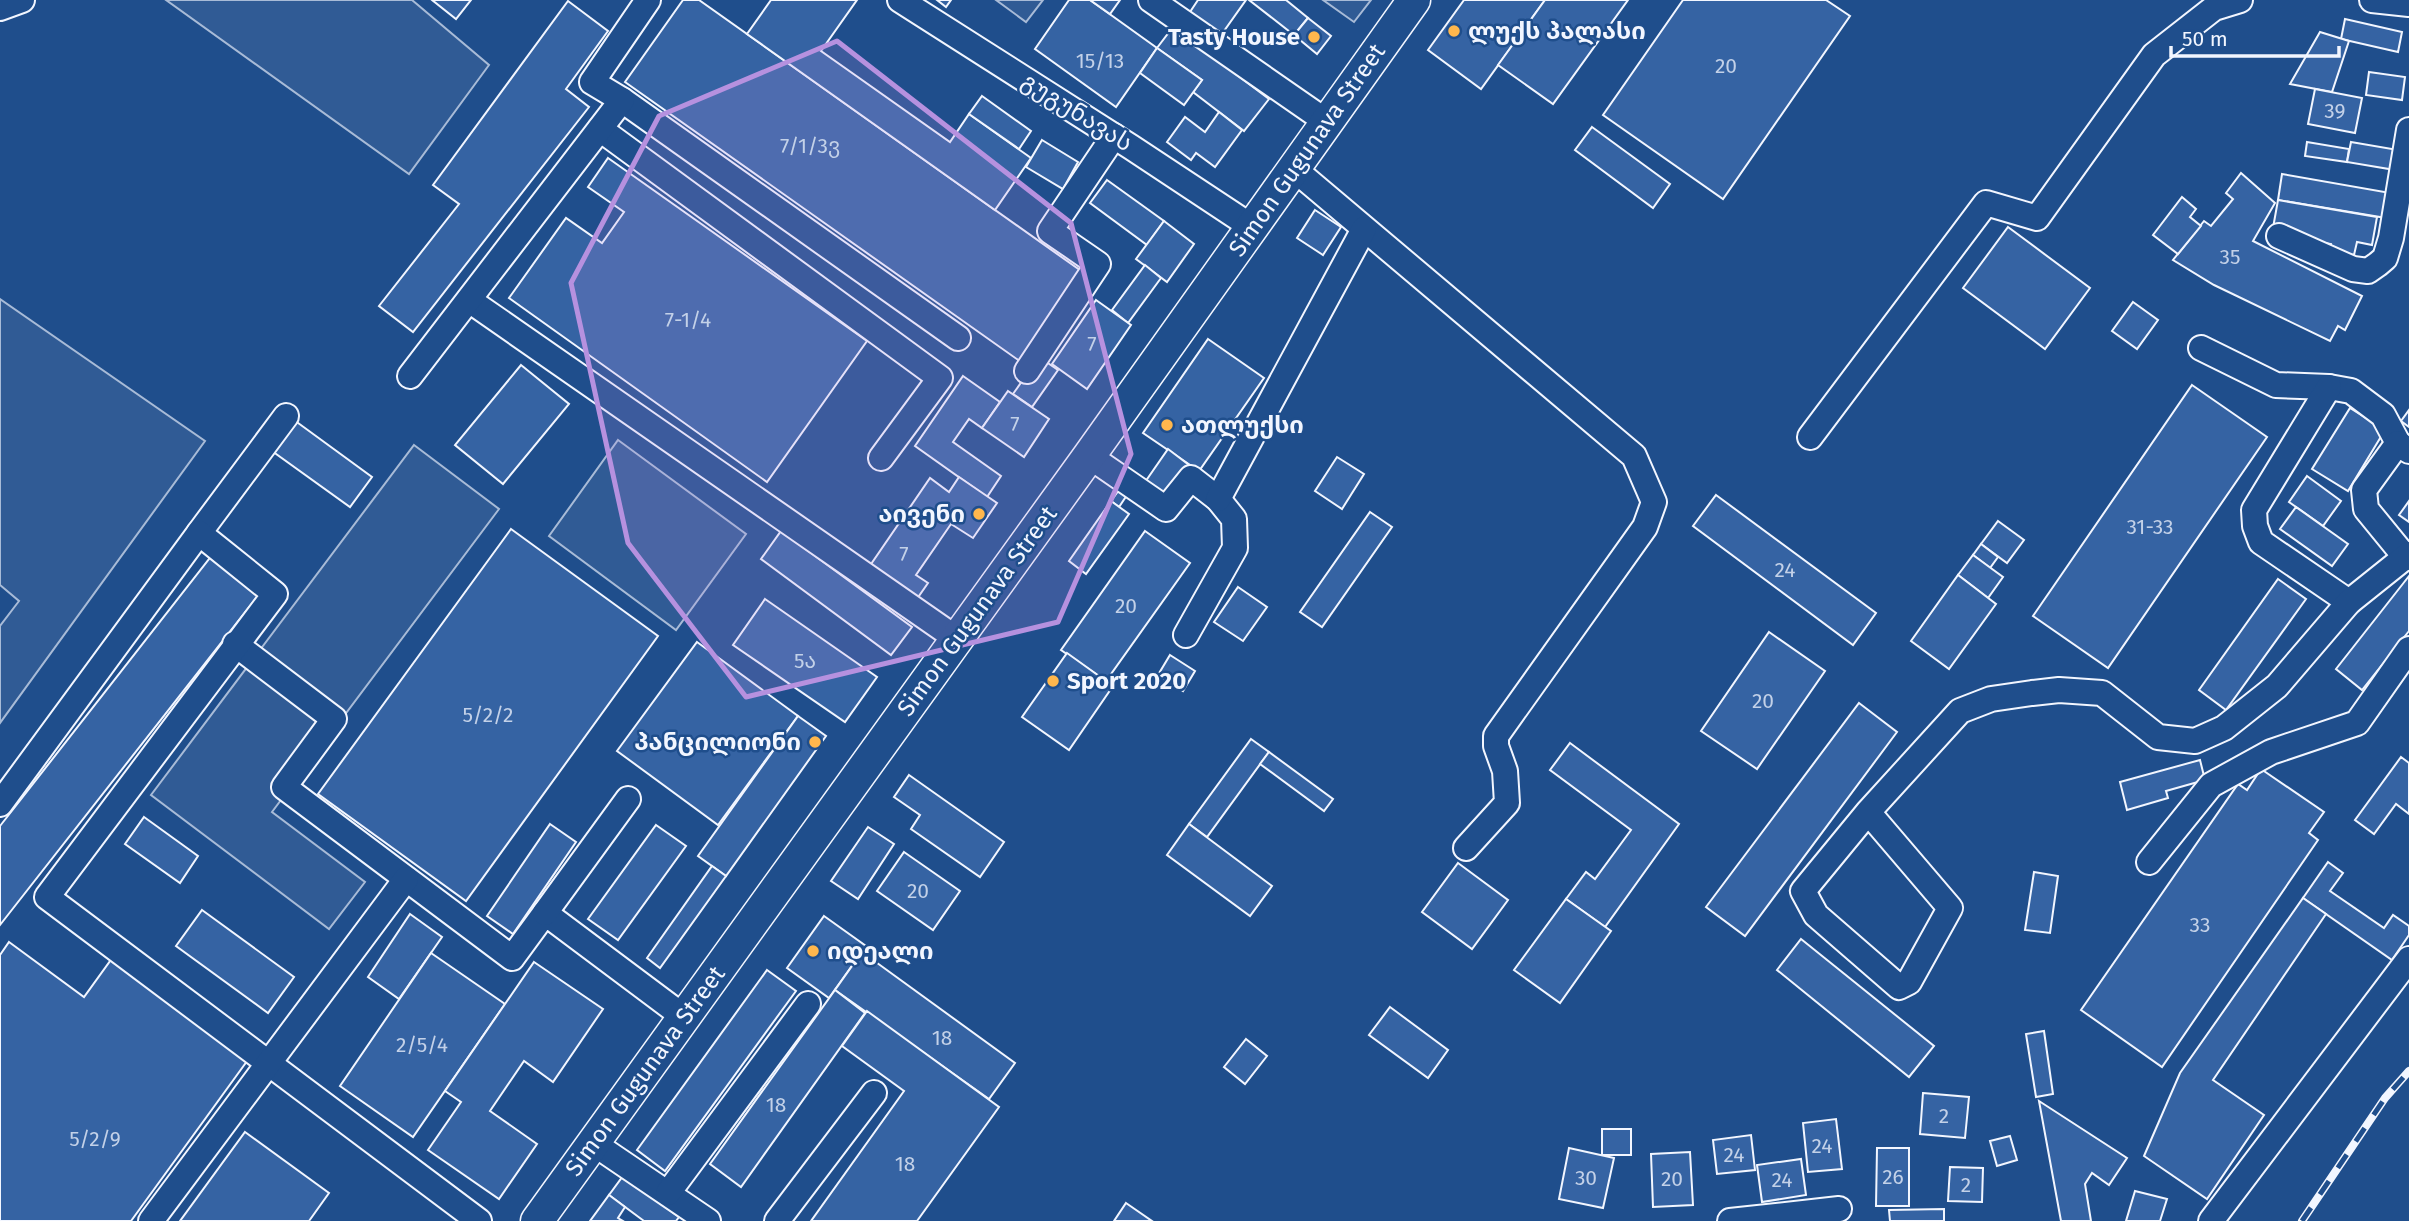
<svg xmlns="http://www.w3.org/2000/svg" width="2409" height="1221" viewBox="0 0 2409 1221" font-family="'Fira Sans','Noto Sans Georgian',sans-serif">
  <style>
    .built { fill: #305b95; stroke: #a8bbd7; stroke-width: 2 }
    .building { fill: #3563a3; stroke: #f2f6ff; stroke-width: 2 }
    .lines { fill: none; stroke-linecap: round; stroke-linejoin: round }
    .minor-casing { stroke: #f2f6ff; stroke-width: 28 }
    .major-casing { stroke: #f2f6ff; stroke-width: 35 }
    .minor { stroke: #1f4e8c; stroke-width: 24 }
    .major { stroke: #1f4e8c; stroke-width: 32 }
    .rail-casing { stroke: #f2f6ff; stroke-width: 8 }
    .rail { stroke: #1f4e8c; stroke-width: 5; stroke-dasharray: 16; stroke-linecap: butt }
    .marked { fill: #b691df; fill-opacity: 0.2; stroke: #b691df; stroke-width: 5; stroke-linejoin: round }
    .poi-dot { fill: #ffb74d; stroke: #1f4e8c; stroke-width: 2.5 }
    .labels { text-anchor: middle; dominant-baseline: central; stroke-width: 5; stroke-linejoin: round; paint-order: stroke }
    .number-label { font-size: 21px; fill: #c3d1e8 }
    .poi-label { font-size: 24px; font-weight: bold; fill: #f2f6ff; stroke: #1f4e8c; text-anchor: start }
    .street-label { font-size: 24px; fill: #f2f6ff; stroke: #1f4e8c }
  </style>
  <rect width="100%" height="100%" fill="#1f4e8c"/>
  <g class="built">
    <polygon points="166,0 412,0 489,65 409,174"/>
    <polygon points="996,0 1043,0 1026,22"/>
    <polygon points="1323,0 1371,0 1354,22"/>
    <polygon points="0,299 205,441 0,723 0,626 19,601 0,585"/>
    <polygon points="618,440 746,534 676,630 549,536"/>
    <polygon points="414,445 499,509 272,812 365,882 329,929 151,795"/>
  </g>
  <g class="building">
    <polygon points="432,0 471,0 456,19"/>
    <polygon points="683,0 699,0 1084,273 1021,362 625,82"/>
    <polygon points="771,0 857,0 821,51 950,142 969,114 1031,158 995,210 747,34"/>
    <polygon points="937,0 951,0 946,7"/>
    <polygon points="1069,0 1090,0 1157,48 1116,107 1035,49"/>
    <polygon points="1090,0 1120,0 1110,14"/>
    <polygon points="1198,0 1246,0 1219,38 1188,15"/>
    <polygon points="1249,0 1286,0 1308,18 1294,35"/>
    <polygon points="1464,0 1545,0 1481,89 1428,50"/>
    <polygon points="1545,0 1628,0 1553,104 1498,65"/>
    <polygon points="1683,0 1826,0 1850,16 1723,199 1603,115"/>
    <polygon points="568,1 608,31 566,89 589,107 413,332 379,306 459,204 433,185"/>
    <polygon points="1308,18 1331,36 1317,54 1294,35"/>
    <polygon points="2345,19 2402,32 2398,52 2341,39"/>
    <polygon points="1173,27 1269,99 1244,131 1193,92 1202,80 1157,48"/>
    <polygon points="2320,32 2349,41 2332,92 2290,84"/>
    <polygon points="1157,48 1202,80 1184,105 1140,73"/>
    <polygon points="2369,72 2405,77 2402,100 2366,95"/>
    <polygon points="2315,89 2362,98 2355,133 2308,124"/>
    <polygon points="982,96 1031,131 1019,149 969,114"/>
    <polygon points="1219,112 1242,130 1215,167 1196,153 1191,160 1167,142 1185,117 1205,132"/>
    <polygon points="1592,127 1670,184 1653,208 1575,150"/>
    <polygon points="1042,140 1078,162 1063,189 1026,167"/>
    <polygon points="2307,142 2349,149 2347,162 2305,156"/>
    <polygon points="2351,142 2398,150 2395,170 2347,162"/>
    <polygon points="608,158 867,341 767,482 509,298 566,218 602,243 624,212 588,187"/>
    <polygon points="2241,173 2275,203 2253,241 2362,296 2345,330 2338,326 2330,341 2214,285 2173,260 2204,221 2211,226 2233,199 2226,193"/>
    <polygon points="2282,174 2396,194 2392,219 2278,200"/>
    <polygon points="1107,180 1164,221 1147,245 1090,203"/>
    <polygon points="2182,197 2196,209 2190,217 2201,226 2178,254 2153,235"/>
    <polygon points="2278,200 2377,217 2372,245 2357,242 2354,255 2330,251 2331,244 2291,237 2273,228"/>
    <polygon points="1315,210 1341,227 1323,255 1297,238"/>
    <polygon points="1164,221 1194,244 1167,282 1136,259"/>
    <polygon points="2008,227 2090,288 2045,349 1963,288"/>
    <polygon points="1145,265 1161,278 1128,323 1112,310"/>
    <polygon points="1096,300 1131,325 1087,389 1052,364"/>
    <polygon points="2133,302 2158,320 2137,349 2112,331"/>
    <polygon points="1208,339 1264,378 1199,471 1143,433"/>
    <polygon points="1039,357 1058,370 1032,407 1013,394"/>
    <polygon points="521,365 569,404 503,484 455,445"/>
    <polygon points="963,376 1000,402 982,428 969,419 953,442 1001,476 987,497 915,446"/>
    <polygon points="2192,385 2267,437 2108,668 2033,616"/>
    <polygon points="1008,391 1049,419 1024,457 982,428"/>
    <polygon points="2350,408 2385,430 2348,491 2312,469"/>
    <polygon points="2409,410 2409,427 2401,421"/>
    <polygon points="294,420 372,477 350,507 272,451"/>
    <polygon points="1168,449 1189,465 1164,501 1143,485"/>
    <polygon points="1337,457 1364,474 1342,509 1315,491"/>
    <polygon points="2307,476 2341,501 2323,526 2289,502"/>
    <polygon points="959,477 997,503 973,538 951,524 916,575 928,583 914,603 867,570 930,478 949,492"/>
    <polygon points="1119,490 1127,495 1119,507 1111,501"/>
    <polygon points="1716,495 1876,613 1853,645 1693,526"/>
    <polygon points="1111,501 1129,514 1086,574 1069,561"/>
    <polygon points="2409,501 2409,522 2399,515"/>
    <polygon points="2296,507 2348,544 2332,566 2280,529"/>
    <polygon points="1370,512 1392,527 1322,627 1300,612"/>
    <polygon points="1998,521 2024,540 2007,563 1981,544"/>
    <polygon points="511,529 658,636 466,901 318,794"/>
    <polygon points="781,531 912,627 891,655 761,559"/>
    <polygon points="1145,531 1190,563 1106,681 1061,650"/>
    <polygon points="1981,544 1998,557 1990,568 1973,555"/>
    <polygon points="213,554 261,592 0,925 0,826"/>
    <polygon points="1973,555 2003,577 1988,598 1958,575"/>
    <polygon points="1958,575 1996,604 1949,669 1911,641"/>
    <polygon points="2409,576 2409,631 2362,690 2336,669"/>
    <polygon points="2278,579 2306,599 2226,710 2199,690"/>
    <polygon points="1238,587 1267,607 1243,641 1214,622"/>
    <polygon points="765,599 877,677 845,722 733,645"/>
    <polygon points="1769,632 1825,671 1757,769 1701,731"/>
    <polygon points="697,642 798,716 718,825 617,751"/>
    <polygon points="1067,653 1113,686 1069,750 1022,717"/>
    <polygon points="1170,655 1195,671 1183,691 1158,675"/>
    <polygon points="1859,703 1897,732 1745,936 1706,907"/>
    <polygon points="798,716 826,736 726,876 698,856"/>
    <polygon points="1251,739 1269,752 1207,837 1189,824"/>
    <polygon points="1570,743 1679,824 1605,927 1566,899 1586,872 1595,879 1631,830 1550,770"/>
    <polygon points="1269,752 1333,799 1324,811 1260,764"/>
    <polygon points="2401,757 2409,763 2409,814 2396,804 2374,834 2355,820"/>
    <polygon points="2200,760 2205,780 2166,791 2168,798 2127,810 2120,782"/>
    <polygon points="2261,769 2324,812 2309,833 2318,840 2162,1067 2081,1010 2238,784 2247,790"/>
    <polygon points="909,775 1004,842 980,877 911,829 920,815 894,797"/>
    <polygon points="144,817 198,856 180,883 125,844"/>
    <polygon points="550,824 576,842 513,934 487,916"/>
    <polygon points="1189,824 1272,886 1250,916 1167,855"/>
    <polygon points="656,825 686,846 618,940 588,919"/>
    <polygon points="868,827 894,844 858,899 831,881"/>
    <polygon points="904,852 960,891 933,930 877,891"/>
    <polygon points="2328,862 2343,873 2330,891 2384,928 2393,915 2409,926 2409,935 2392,960 2303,898"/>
    <polygon points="1458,863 1508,900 1472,949 1422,912"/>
    <polygon points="712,866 726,876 660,968 647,958"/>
    <polygon points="2034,872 2058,876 2050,933 2025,930"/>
    <polygon points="2303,898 2326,914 2213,1080 2264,1115 2207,1199 2144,1156 2180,1073"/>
    <polygon points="1566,899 1611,931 1560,1003 1514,970"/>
    <polygon points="202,910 294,977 268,1013 176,946"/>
    <polygon points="410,914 442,937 399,999 368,977"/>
    <polygon points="824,916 866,946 829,998 787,968"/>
    <polygon points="1801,939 1934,1046 1909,1077 1777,970"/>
    <polygon points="9,942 84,997 113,957 250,1057 131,1221 0,1221 0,955"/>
    <polygon points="862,952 1015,1063 989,1099 835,990"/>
    <polygon points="431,953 505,1004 413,1137 340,1086"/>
    <polygon points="534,962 603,1009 553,1082 524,1061 490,1111 537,1144 499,1199 428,1150 461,1102 445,1091"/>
    <polygon points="767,970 796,991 665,1171 637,1150"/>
    <polygon points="835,990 865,1013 741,1187 710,1164"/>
    <polygon points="1390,1007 1448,1050 1428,1078 1369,1035"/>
    <polygon points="867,1011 999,1107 917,1221 811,1221 904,1091 842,1046"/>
    <polygon points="2044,1031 2053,1094 2036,1097 2026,1034"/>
    <polygon points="1246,1039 1267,1056 1245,1084 1224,1067"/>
    <polygon points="1923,1093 1969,1097 1965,1138 1920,1134"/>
    <polygon points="2039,1101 2127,1158 2109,1185 2092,1173 2085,1184 2091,1221 2061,1221"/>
    <polygon points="1836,1119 1842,1169 1808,1172 1803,1123"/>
    <rect x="1602" y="1129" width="29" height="26"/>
    <polygon points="245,1132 329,1193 309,1221 180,1221"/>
    <polygon points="1751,1135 1755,1170 1717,1174 1713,1140"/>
    <polygon points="2010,1136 2017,1160 1997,1166 1990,1141"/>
    <polygon points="1569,1148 1614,1158 1603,1208 1559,1199"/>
    <polygon points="1877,1148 1909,1148 1909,1206 1876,1206"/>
    <polygon points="1690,1152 1693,1205 1653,1207 1651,1154"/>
    <polygon points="1801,1159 1806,1195 1762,1202 1757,1165"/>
    <polygon points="1950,1167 1983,1168 1982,1202 1948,1201"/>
    <polygon points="623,1176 679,1217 676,1221 644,1221 609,1195"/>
    <polygon points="2135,1191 2167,1199 2160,1221 2126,1221"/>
    <polygon points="609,1195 625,1207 618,1218 623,1221 590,1221"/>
    <polygon points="1126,1203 1152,1221 1114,1221"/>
    <polygon points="1944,1209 1944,1221 1890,1221 1889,1210"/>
  </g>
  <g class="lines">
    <defs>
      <g id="minor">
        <polyline points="900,0 1131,147 1252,227"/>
        <polyline points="1151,0 1327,122"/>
        <polyline points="2372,0 2409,4"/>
        <polyline points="0,8 22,0"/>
        <polyline points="622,100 958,338"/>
        <polyline points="600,129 940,378 881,458"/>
        <polyline points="1294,169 1634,456 1654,502 1645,527 1496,736 1496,746 1505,771 1507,803 1466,848"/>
        <polyline points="2279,236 2353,269 2368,271 2378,264 2385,258 2391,238 2409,130"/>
        <polyline points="469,300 957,639"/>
        <polyline points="2201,348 2276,385 2329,387 2351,391 2383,415 2398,443"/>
        <polyline points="1027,371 1098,264 1050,231 1114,136"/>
        <polyline points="410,376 622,100 592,82 648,0"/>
        <polyline points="2329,387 2254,510 2255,526 2261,542 2349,602"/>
        <polyline points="1810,437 1986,203 2037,218 2154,55 2214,8 2240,0"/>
        <polyline points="1089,456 1166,509 1191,478 1218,499 1234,519 1235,548 1186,635"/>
        <polyline points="1218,499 1364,229"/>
        <polyline points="199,533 286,416"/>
        <polyline points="2406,558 2366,509 2364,490 2398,443 2409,451"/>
        <polyline points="235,644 334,719 284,787 512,958 545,913 684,1017"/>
        <polyline points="0,804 199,533 275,594 47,897 479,1221"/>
        <polyline points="1868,812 1950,908 1909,982 1899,987 1816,915 1803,891 1868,812 1960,711 1991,699 2032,693 2059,690 2102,693 2158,737 2195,741 2224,728 2277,686 2349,602 2409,554"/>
        <polyline points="2149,862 2211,785 2271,752 2357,723 2409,649"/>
        <polyline points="545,913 628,799"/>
        <polyline points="593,1143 708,1221"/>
        <polyline points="668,1193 808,1004"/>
        <polyline points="151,1221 406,879"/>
        <polyline points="777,1221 874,1093"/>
        <polyline points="1730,1221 1839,1209"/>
        <polyline points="2211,1221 2409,959"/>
      </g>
      <polyline id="major" points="537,1221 1089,456 1414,0"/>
    </defs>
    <use href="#minor" class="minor-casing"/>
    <use href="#major" class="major-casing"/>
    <use href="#minor" class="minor"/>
    <use href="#major" class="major"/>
    <defs>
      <polyline id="rail" points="2302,1221 2385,1098 2409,1071"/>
    </defs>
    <use href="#rail" class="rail-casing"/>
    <use href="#rail" class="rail"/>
  </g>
  <path class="marked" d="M837,41l234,182 60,231 -73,168 -312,75 -118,-154 -57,-260 88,-167z"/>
  <g class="poi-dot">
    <circle cx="1454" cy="31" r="7"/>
    <circle cx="1314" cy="37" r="7"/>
    <circle cx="1167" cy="425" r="7"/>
    <circle cx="979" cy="514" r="7"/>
    <circle cx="1053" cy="681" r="7"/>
    <circle cx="815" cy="742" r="7"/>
    <circle cx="813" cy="951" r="7"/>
  </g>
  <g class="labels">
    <g class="number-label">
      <text x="1100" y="61">15/13</text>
      <text x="1726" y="66">20</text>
      <text x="2335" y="111">39</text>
      <text x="810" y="146">7/1/3ვ</text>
      <text x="2230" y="257">35</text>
      <text x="688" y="320">7-1/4</text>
      <text x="1092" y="344">7</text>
      <text x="1015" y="424">7</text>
      <text x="2150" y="527">31-33</text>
      <text x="904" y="554">7</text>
      <text x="1785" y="570">24</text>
      <text x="1126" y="606">20</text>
      <text x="805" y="661">5ა</text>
      <text x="1763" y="701">20</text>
      <text x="488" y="715">5/2/2</text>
      <text x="918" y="891">20</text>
      <text x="2200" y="925">33</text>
      <text x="942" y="1038">18</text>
      <text x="422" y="1045">2/5/4</text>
      <text x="776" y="1105">18</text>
      <text x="1944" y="1116">2</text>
      <text x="95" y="1139">5/2/9</text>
      <text x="1822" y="1146">24</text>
      <text x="1734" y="1155">24</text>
      <text x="905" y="1164">18</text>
      <text x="1893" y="1177">26</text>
      <text x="1586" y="1178">30</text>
      <text x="1672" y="1179">20</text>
      <text x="1782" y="1180">24</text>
      <text x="1966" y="1185">2</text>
    </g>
    <g class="poi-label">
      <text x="1468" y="31">ლუქს პალასი</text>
      <text x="1300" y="37" text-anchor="end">Tasty House</text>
      <text x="1181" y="425">ათლუქსი</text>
      <text x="965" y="514" text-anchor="end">აივენი</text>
      <text x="1067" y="681">Sport 2020</text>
      <text x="801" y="742" text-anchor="end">პანცილიონი</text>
      <text x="827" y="951">იდეალი</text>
    </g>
    <g class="street-label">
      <text transform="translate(1077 112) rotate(32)">გუგუნავას</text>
      <text transform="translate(1307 150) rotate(-55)">Simon Gugunava Street</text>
      <text transform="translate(977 611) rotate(-54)">Simon Gugunava Street</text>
      <text transform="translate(645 1071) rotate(-54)">Simon Gugunava Street</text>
    </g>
  </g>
  <path d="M2171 46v10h168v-10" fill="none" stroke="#f2f6ff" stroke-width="3.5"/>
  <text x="2182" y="46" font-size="21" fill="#f2f6ff" stroke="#1f4e8c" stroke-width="5" paint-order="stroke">50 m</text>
</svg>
